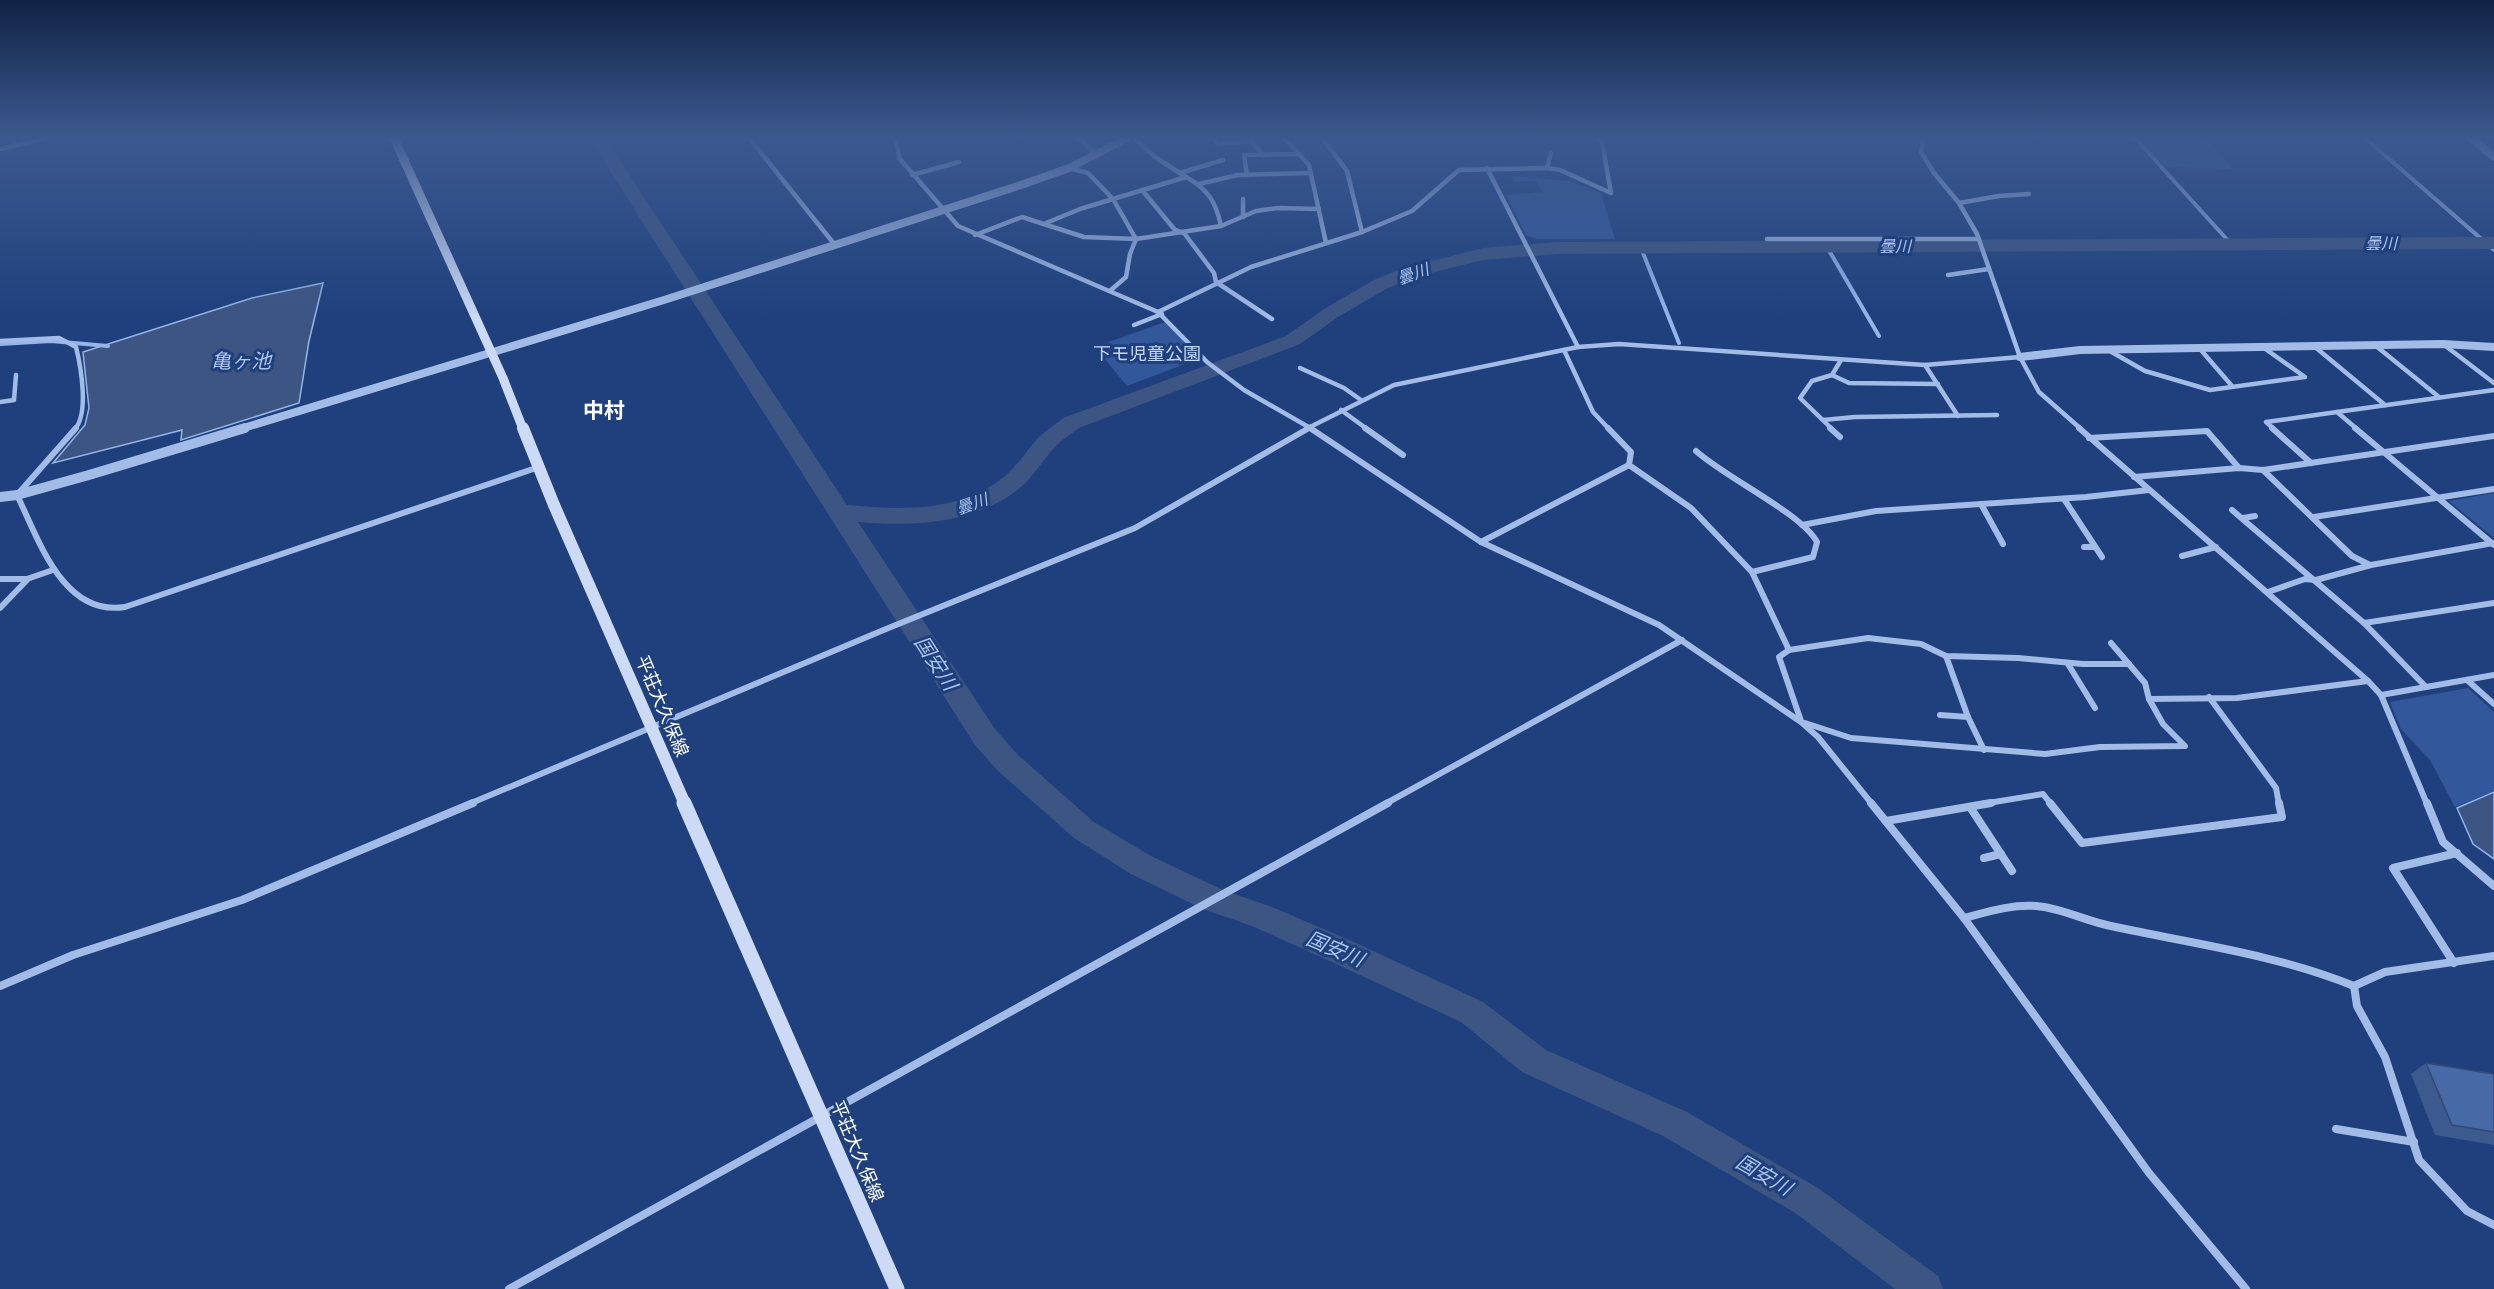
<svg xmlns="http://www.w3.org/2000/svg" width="2494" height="1289" viewBox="0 0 2494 1289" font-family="Montserrat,'Noto Sans JP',sans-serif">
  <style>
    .green { fill: #32589b }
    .water { fill: #3d5582; stroke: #95b4e9; stroke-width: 1.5 }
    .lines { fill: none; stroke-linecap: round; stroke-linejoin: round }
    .stream { stroke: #95b4e9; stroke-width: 4 }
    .river { fill: #3d5582; fill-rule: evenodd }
    .minor-far2 { stroke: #a2bbe7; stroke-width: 4.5 }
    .minor-far1 { stroke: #a2bbe7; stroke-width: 6 }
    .minor { stroke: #a2bbe7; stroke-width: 8 }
    .tertiary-far1 { stroke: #a2bbe7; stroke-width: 8 }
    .tertiary { stroke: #a2bbe7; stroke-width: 10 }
    .secondary-far2 { stroke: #ccdaf6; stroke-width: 9 }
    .secondary-far1 { stroke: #ccdaf6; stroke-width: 12 }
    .secondary { stroke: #ccdaf6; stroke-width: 15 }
    .wall { fill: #3d5a8f }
    .building { fill: #4769a6; stroke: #324a74; stroke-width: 1.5 }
    .labels { text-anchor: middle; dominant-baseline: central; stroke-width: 6; stroke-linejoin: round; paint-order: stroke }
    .far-water-label { font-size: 16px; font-style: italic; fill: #adc5ef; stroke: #1f407d }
    .park-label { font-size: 18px; fill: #c5d7f6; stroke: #1f407d }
    .street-label { font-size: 18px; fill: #fff; stroke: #1f407d }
    .water-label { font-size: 20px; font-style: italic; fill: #adc5ef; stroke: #1f407d }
    .quarter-label { font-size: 21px; font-weight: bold; fill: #fff; stroke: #1f407d }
  </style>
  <rect width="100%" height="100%" fill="#1f407d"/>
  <g class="green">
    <polygon points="2135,138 2205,138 2231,165 2230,169 2167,167 2155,158"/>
    <polygon points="1512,176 1568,181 1601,193 1615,239 1537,239 1526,235 1506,195 1542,192 1536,181 1514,182"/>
    <polygon points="1168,321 1198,359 1127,386 1095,347"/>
    <polygon points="2494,493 2494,538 2449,501"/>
    <polygon points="2468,688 2494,712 2494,791 2455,807 2430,760 2401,729 2390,702"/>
  </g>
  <g class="water">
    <polygon points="323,283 309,341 299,403 181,440 182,430 53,463 85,425 89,408 83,352 252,298"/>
    <polygon points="2494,792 2494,859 2473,844 2457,808"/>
  </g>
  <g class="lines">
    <g class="stream">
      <polyline points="2135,138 2232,245"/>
      <polyline points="2365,138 2494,250"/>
      <polyline points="1827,247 1879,336"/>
      <polyline points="1641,248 1679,343"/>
      <polyline points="0,344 51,341 108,346"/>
    </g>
    <path class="river" d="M589,138h16l242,367c54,5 113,8 158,-29 13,-11 22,-26 33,-38 8,-8 17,-13 25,-20l223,-82 38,-27 50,-29 27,-11 82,-21 74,-6 937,-5v12l-937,5 -74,6 -68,17 -27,11 -50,29 -38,27 -221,84c-9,7 -18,12 -25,20 -12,13 -20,28 -33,39 -45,37 -107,40 -163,35l137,207 23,26 76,67 57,34 72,34 49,17 82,35 129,60 63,48 141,62 131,76 120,88 5,13h-48l-101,-77 -131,-76 -141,-64 -61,-50 -129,-60 -80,-36 -49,-17 -72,-35 -57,-36 -76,-67 -23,-26z"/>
    <g class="minor-far2">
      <polyline points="749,138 835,245"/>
      <polyline points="895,138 900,159 958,226 1158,312 1207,362 1244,390 1312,429"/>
      <polyline points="1079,138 1095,153"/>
      <polyline points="1214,138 1218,144 1251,141"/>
      <polyline points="1284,138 1309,165 1326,243"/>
      <polyline points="1322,138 1347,171 1362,232"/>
      <polyline points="1923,138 1921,152 1934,173 1959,203 1977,234 2020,357 2039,392 2081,429"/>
      <polyline points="1250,139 1263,155"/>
      <polyline points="0,149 45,138"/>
      <polyline points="1069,168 1088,173 1113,199 1136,239 1130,254 1126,277 1111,290"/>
      <polyline points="1487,168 1578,347"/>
      <polyline points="1547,168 1551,153"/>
      <polyline points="1180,173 1223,160"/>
      <polyline points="912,175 959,162"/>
      <polyline points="1247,175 1244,155 1299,154"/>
      <path d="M1186,177c22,12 30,25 35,49"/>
      <polyline points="1199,184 1238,175 1311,173"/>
      <polyline points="1142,190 1175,230 1184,233 1214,273 1216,282 1272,319"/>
      <polyline points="1243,199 1243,217"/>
      <polyline points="1959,203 1999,196 2029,194"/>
      <polyline points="1046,223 1080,209 1186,177 1155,157 1134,138"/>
      <polyline points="975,235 1022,217 1084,237 1136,239 1221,226 1256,211 1278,208 1319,209"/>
      <polyline points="1767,239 1979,239"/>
      <polyline points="1948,275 1989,269"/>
      <polyline points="1158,312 1251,267 1362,232 1412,211 1459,170 1547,168 1560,170 1611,193 1602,142 1599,138"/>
      <polyline points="1134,325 1162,314"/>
      <path d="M0,341l59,-3 17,9c5,20 13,66 -1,82"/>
      <polyline points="2443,344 2494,383"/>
      <polyline points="2376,346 2439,397"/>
      <polyline points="2315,347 2385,405"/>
      <polyline points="2200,349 2232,386"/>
      <polyline points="1564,350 1593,412 1609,429"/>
      <polyline points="2108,350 2145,371 2210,390 2305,377 2264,348"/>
      <polyline points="1925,365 1958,416"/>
      <polyline points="1300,368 1344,388 1361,400"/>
      <polyline points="1832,375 1849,383 1938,384"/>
      <polyline points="0,402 14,400 16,375"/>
      <polyline points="1341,410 1367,429"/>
      <polyline points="1823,420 1855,417 1997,415"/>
      <polyline points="1306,429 1394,385 1578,347 1619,344 1925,365 2020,357"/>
      <polyline points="1832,429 1800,398 1812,381 1832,375 1841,360"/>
      <polyline points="2274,429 2266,422 2337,412"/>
      <polyline points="2357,429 2337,412 2494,390"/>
    </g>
    <g class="minor-far1">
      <path d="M76,428l-59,67c22,45 46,122 108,112l414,-140"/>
      <polyline points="1310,428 1481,542 1659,625 1801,722 1818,737 1872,804"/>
      <polyline points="1365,428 1403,455"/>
      <polyline points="1608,428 1631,452 1629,465 1691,508 1752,572 1789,650"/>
      <polyline points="1830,428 1840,437"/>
      <polyline points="2079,428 2368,681 2381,695 2427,804"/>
      <polyline points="2272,428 2311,463"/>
      <polyline points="2355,428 2494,545"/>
      <polyline points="2089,438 2207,431 2239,468"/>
      <path d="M1696,451c30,27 105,62 121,91l-4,15 -61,15"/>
      <polyline points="2263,470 2352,556 2370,565"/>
      <polyline points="2134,477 2239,468 2263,470 2494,436"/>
      <polyline points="2064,499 2102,557"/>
      <polyline points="1981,504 2003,544"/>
      <polyline points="2232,510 2364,623 2425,686"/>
      <polyline points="2314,517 2494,489"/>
      <polyline points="2243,518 2255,516"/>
      <polyline points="1802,525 1876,511 2086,497 2149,490"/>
      <polyline points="1481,542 1629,465"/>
      <polyline points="2084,547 2095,547"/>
      <polyline points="2182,556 2216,547"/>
      <polyline points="0,579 27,579 53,570"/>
      <polyline points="2268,592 2305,579 2316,580 2371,565 2493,543"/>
      <polyline points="0,608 27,580"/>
      <polyline points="2364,623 2494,603"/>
      <polyline points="2111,643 2145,683 2149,699"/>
      <polyline points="1946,656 1968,717 1984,750"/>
      <polyline points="2068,664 2095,708"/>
      <polyline points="2467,680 2494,704"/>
      <polyline points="2381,695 2494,675"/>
      <polyline points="2209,697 2276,788 2279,804"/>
      <polyline points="1940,715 1968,717"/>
      <polyline points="1801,721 1779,657 1789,650 1868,638 1921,644 1946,656 2018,658 2083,664 2129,664"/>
      <polyline points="1805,723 1851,738 2045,754 2100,747 2185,746 2163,724 2149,699 2237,698 2368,681"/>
      <polyline points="469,804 886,629 1135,528 1309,428"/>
      <polyline points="1385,804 1682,640"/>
      <polyline points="1982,804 2043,794 2051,804"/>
    </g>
    <g class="minor">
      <polyline points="1871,803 1964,918 2149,1173 2246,1289"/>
      <polyline points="2050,803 2082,843 2282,817 2279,803"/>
      <polyline points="2427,803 2443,842 2494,886"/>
      <polyline points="1970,807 2012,871"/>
      <polyline points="1886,821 1991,803"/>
      <polyline points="1984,858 2001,854"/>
      <path d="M1964,918c23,-6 48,-14 72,-12 26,2 49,15 75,20 82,18 164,28 243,60l31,-14 109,-16"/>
      <polyline points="2454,963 2393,868 2457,853"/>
      <polyline points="0,986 73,955 242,900 473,803"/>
      <polyline points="2354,986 2357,1006 2385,1057 2419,1160 2467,1211 2494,1225"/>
      <polyline points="2336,1129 2414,1142"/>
      <polyline points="509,1289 1388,803"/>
    </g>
    <g class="tertiary-far1">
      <polyline points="2471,138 2494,157"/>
      <polyline points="2020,357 2080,350 2443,344 2494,347"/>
      <polyline points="240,429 664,300 1021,185 1069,168 1127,138"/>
    </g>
    <polyline class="tertiary" points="0,497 17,495 89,475 245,428"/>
    <polyline class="secondary-far2" points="394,138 503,378 523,429"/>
    <polyline class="secondary-far1" points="523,428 554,505 685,804"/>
    <polyline class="secondary" points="684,803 897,1289"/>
  </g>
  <polygon class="wall" points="2426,1063 2494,1074 2494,1145 2435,1135 2411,1074"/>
  <polygon class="building" points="2426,1063 2494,1074 2494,1132 2452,1125"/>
  <linearGradient id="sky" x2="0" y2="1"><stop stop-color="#112345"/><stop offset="0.43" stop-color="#3c598f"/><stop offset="1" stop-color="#3c598f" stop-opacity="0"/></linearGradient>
  <rect width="2494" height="318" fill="url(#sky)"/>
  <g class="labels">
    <g class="far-water-label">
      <text x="2381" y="243">曇川</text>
      <text x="1895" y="246">曇川</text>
      <text transform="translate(1413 274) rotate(-20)">曇川</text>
      <text transform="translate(972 504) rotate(-20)">曇川</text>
    </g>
    <g class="park-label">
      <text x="1147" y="354">下モ児童公園</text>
    </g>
    <g class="street-label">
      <text transform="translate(662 706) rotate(67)">平荘大久保線</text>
      <text transform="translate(857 1151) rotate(67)">平荘大久保線</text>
    </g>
    <g class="water-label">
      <text x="241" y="361">亀ヶ池</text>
      <text transform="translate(936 663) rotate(57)">国安川</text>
      <text transform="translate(1335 949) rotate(23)">国安川</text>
      <text transform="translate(1764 1175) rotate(30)">国安川</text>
    </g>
    <g class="quarter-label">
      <text x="604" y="410">中村</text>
    </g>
  </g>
</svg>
